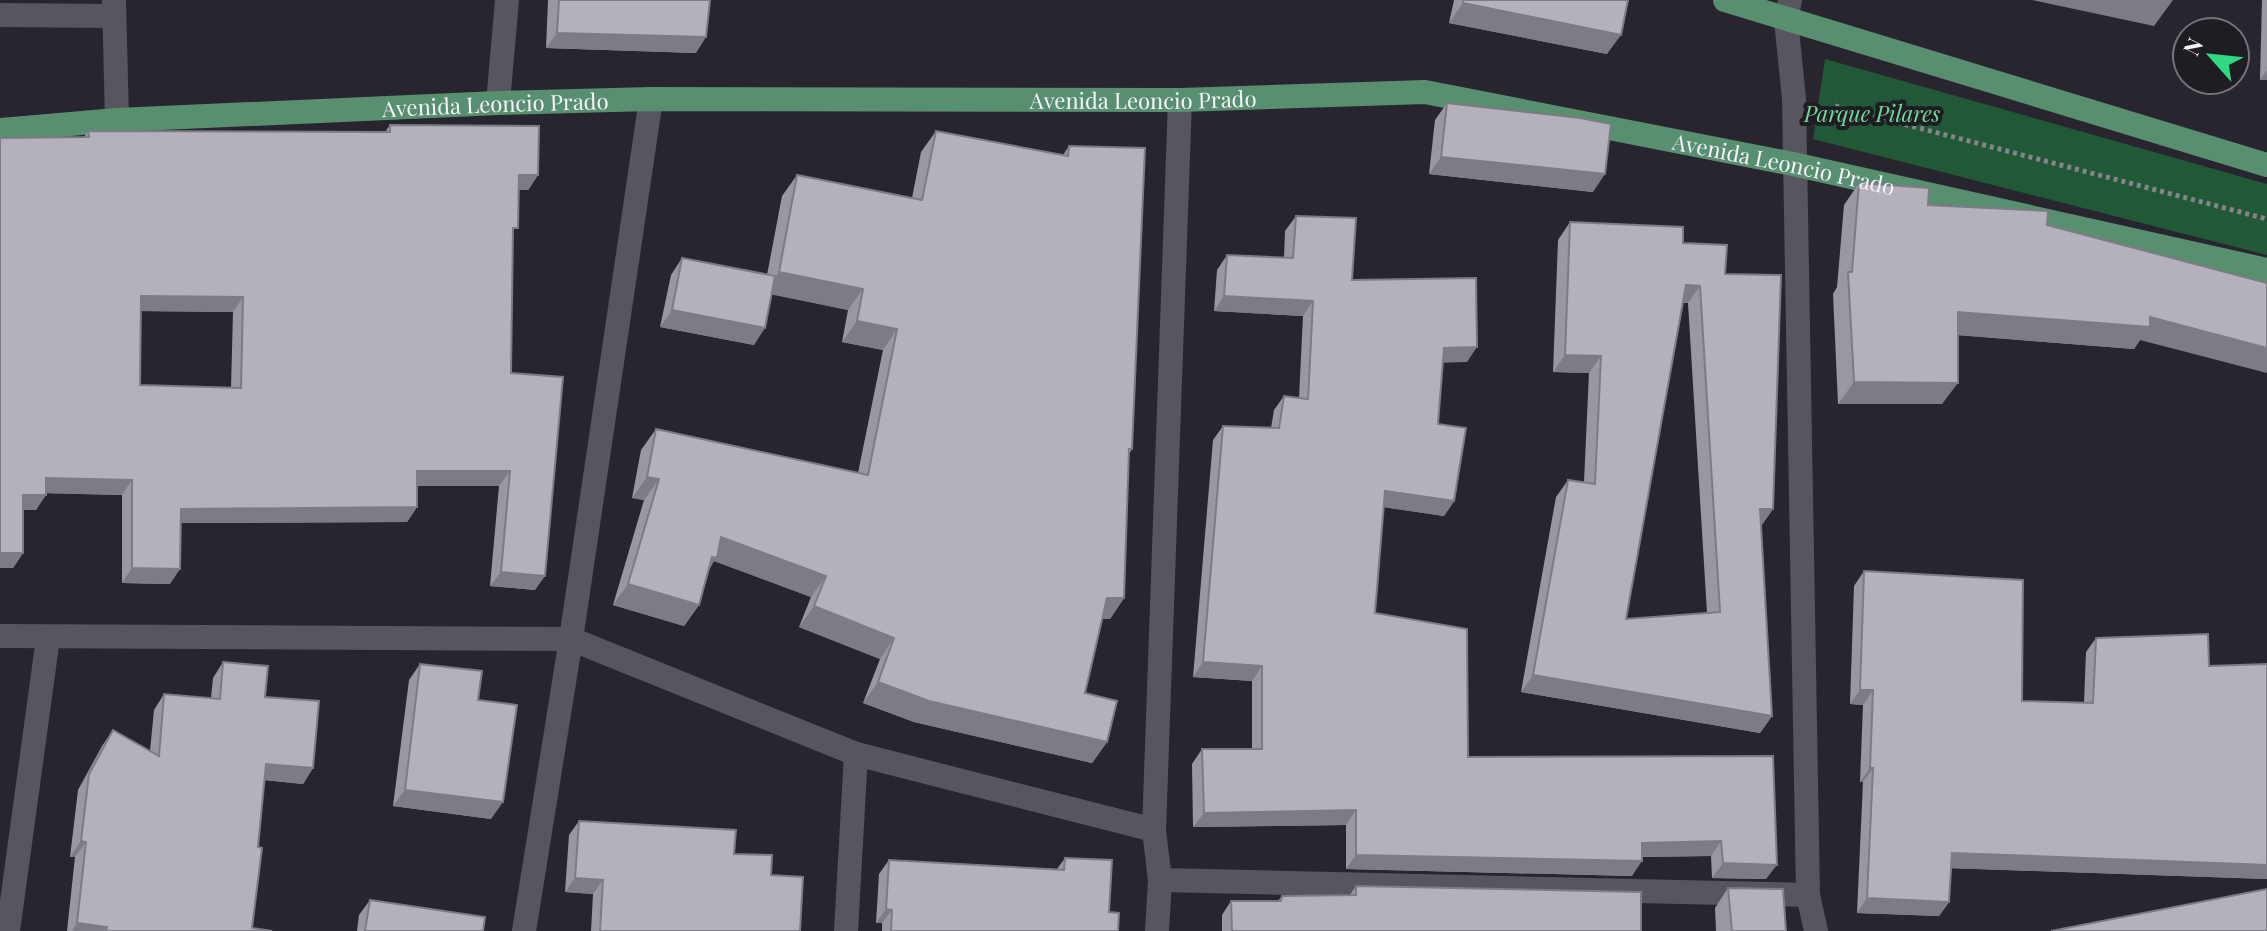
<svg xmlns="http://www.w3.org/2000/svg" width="2267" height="931" viewBox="0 0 2267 931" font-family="'Playfair Display',serif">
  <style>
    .green { fill: #205838 }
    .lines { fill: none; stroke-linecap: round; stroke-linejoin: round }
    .path { stroke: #86838b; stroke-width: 5; stroke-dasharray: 4 4; stroke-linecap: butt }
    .minor { stroke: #59555f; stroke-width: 24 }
    .major { stroke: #588f71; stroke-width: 24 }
    .wall { fill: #9b97a2; fill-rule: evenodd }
    .shaded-wall { fill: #7e7b84 }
    .building { fill: #b4b0bc; stroke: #7e7b84; stroke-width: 2; fill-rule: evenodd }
    .labels { text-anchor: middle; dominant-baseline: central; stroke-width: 8; stroke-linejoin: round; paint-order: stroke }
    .street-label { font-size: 22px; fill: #f5f3f9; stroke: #1f1c24 }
    .park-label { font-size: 22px; font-style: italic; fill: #6fdc99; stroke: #1f1c24 }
  </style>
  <rect width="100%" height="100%" fill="#28252e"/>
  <polygon class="green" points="1825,59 2267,184 2267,255 1813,139"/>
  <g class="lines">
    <polyline class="path" points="1835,106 2267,219"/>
    <g class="minor">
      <polyline points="114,0 117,120"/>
      <polyline points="1790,0 1786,20 1794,99 1808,895 1816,931"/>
      <polyline points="0,15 114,16"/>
      <polyline points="498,103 507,0"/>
      <polyline points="0,636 571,639 856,754 1154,830"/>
      <polyline points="1160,880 1808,895"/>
      <polyline points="8,931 48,638"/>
      <polyline points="524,931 571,639 651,99"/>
      <polyline points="846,931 856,754"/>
      <polyline points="1157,931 1160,880 1154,830 1180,100"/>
    </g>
    <g class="major">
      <polyline points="1725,0 2267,165"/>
      <path id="s1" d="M0,130l117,-10 381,-17 153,-4 529,1 245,-8 368,72 474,106"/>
    </g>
  </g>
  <g class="wall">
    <polygon points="548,0 710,0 696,53 546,48"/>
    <polygon points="1454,0 1628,0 1607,54 1449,23"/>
    <polygon points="2262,0 2267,0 2267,80 2260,80"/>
    <polygon points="1447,103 1593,192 1429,174 1435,120"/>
    <path d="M390,125l148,50 -10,15h-9l-6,46 -2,137 24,217 -45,-4 9,-100h-82v21l-10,15 -226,1 -11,61 -48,-1v-88l-76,-2 -10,17h-13v43l-10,15 71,-431 4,-6 297,1zM141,311l92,1 -2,76 -91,-3z"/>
    <polygon points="936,131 1063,155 1069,146 1132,449 1129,454 1124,598 1110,619 1102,619 1085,693 1107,742 1092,763 914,722 863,703 880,659 799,627 811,597 714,561 709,570 699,605 684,626 613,605 644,500 632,498 641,450 656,429 858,473 883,350 842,342 848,310 772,294 754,345 660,327 671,275 682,258 767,275 782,196 797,175 912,198 921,152"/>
    <polygon points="1859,183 1928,205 2047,225 2140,340 2134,349 1958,335 1942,404 1838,404 1833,294 1837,287 1844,205"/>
    <polygon points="1296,216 1352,280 1467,362 1443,362 1438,424 1454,501 1444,516 1384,507 1375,613 1468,757 1773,756 1766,879 1712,878 1711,856 1642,857 1632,876 1346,869 1346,825 1193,827 1192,764 1202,749 1252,749 1252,681 1193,677 1213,440 1223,426 1271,428 1274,410 1284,396 1299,398 1303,316 1214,311 1217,270 1227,255 1284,258 1285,231"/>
    <path d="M1570,222l113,21 42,31 48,235 -12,17 11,190 -12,17 -239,-41 35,-195 12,-17 16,2 5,-109 -36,-1 5,-132zM1683,303h5l19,310 -81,6z"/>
    <polygon points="1864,571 2022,701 2084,703 2086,652 2096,638 2209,666 2267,664 2267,879 1951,868 1949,902 1939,916 1857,913 1863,782 1860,782 1863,705 1850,704 1854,586"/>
    <polygon points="223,662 265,697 313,768 303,784 264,780 258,847 252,928 272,931 67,931 75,857 70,857 78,790 102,746 113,730 150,751 154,710 164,694 211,698 213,678"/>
    <polygon points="420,664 478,700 491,819 393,806 409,680"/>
    <polygon points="579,821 734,854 771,875 800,931 591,931 593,894 565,892 569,835"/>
    <polygon points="1065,858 1109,912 1118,931 882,931 882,923 876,923 879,874 889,860 1057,869"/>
    <polygon points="1356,886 1641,931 1222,931 1222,915 1231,901 1278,901 1282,896 1350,895"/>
    <polygon points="1728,888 1786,931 1716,931 1715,908"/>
    <polygon points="370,900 483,931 357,931 359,915"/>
  </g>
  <g class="shaded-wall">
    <polygon points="2032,0 2173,0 2154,26"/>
    <polygon points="1463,3 1621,35 1607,54 1449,23"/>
    <polygon points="557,33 706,37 696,53 546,48"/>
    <polygon points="2267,70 2267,80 2260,80"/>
    <polygon points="1441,157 1605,174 1593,192 1429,174"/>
    <polygon points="519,175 538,175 528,190 509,190"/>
    <polygon points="779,272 863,289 848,310 764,293"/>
    <polygon points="1686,285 1700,286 1688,303 1674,302"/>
    <polygon points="141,296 243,297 233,312 131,311"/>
    <polygon points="1224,296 1313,301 1303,316 1214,311"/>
    <polygon points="672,310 765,328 754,345 660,327"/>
    <polygon points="1958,312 2150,317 2267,348 2267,373 2140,340 2134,349 1943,334"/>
    <polygon points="857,321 897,329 883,350 842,342"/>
    <polygon points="1477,347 1467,362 1434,363 1444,348"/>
    <polygon points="1565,355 1601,356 1589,373 1553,372"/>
    <polygon points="1854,382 1958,383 1942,404 1838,404"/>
    <polygon points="417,471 510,471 499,486 407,486"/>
    <polygon points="647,477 659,479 644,500 632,498"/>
    <polygon points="46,478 132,480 122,495 36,493"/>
    <polygon points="1385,491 1454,501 1444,516 1375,506"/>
    <polygon points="23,495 46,495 36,510 13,510"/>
    <polygon points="417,507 407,522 170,523 181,509"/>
    <polygon points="1760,509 1773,509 1761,526"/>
    <polygon points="721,537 826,576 811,597 714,561 702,579"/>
    <polygon points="0,553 23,553 13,568 0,568"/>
    <polygon points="132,568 180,569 170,584 122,583"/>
    <polygon points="501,572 545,576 535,590 490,586"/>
    <polygon points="628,584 699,605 684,626 613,605"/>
    <polygon points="1107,598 1124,598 1110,619 1093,619"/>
    <polygon points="814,606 894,638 880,659 799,627"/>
    <polygon points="1203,662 1262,666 1252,681 1193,677"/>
    <polygon points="1533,675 1772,716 1760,733 1521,692"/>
    <polygon points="878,682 1107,742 1092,763 914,722 863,703"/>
    <polygon points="1860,690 1873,690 1863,705 1850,704"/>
    <polygon points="266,764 313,768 303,784 255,779"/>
    <polygon points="1870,768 1873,768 1863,782 1860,782"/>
    <polygon points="405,790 503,802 491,819 393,806"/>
    <polygon points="1356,810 1346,825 1193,827 1204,813"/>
    <polygon points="81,841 86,842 75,857 70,857"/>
    <polygon points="1721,841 1711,856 1632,857 1642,843"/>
    <polygon points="1952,853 2267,865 2267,879 1942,868"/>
    <polygon points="1356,855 1642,861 1632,876 1346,869"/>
    <polygon points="1723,863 1777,865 1766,879 1712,878"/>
    <polygon points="575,878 603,880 593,894 565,892"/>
    <polygon points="1867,898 1949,902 1939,916 1857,913"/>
    <polygon points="886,909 892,910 882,923 876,923"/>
    <polygon points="77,923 107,927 104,931 72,931"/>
  </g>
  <g class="building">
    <polygon points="559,0 710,0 706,37 557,33"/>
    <polygon points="1463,0 1628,0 1621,35 1463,3"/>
    <polygon points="1447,103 1580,118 1611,124 1605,174 1441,157"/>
    <path d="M390,125l149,1 -1,49h-19l-1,53h-5l-2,145 52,4 -18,199 -44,-4 9,-101h-93v36l-236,2 -1,60 -48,-1v-88l-86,-2v17h-23v58h-23v-415l89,-1 -1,-6 302,1zM141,296l102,1 -2,91 -101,-3z"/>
    <polygon points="936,131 1068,156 1069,146 1145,148 1132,449 1129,449 1124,598 1107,598 1085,693 1117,701 1107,742 929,701 878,682 894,638 814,606 826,576 721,537 717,558 712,557 699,605 628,584 659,479 647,477 656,429 868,475 897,329 857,321 863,289 779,272 797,175 922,200"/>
    <polygon points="1859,183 1929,188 1928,205 2048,211 2047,225 2267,283 2267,348 2150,317 2150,327 1958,312 1958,383 1854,382 1848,272 1852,272"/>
    <polygon points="1296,216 1356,218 1352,280 1476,278 1477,347 1444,348 1438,424 1466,428 1454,501 1385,491 1375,613 1467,629 1468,757 1773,756 1777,865 1723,863 1721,841 1642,843 1642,861 1356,855 1356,810 1204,813 1202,749 1262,749 1262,666 1203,662 1223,426 1279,428 1284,396 1308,399 1313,301 1224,296 1227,255 1293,258"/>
    <path d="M1570,222l113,5v16l44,2 -2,29 56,1 -8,234h-13l12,207 -239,-41 35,-195 27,4 6,-128 -36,-1zM1686,285l14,1 20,326 -94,7z"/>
    <polygon points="682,258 775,276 765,328 672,310"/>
    <polygon points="1864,571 2023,580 2022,701 2093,703 2096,638 2208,634 2209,666 2267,664 2267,865 1952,853 1949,902 1867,898 1873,768 1870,768 1873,690 1860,690"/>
    <polygon points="223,662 268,666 265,697 319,701 313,768 266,764 258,847 262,848 252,928 272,931 106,931 107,927 77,923 86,842 81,841 89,774 113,730 159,756 164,694 220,699"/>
    <polygon points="420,664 482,671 478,700 517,705 503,802 405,790"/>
    <polygon points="579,821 736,830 734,854 772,855 771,875 803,877 800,931 600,931 603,880 575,878"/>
    <polygon points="1065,858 1112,860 1109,912 1119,913 1118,931 891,931 892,910 886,909 889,860 1064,870"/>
    <polygon points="1356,886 1641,892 1641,931 1232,931 1231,901 1281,901 1282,896 1356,895"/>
    <polygon points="1728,888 1783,889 1786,931 1732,931"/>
    <polygon points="2267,889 2267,931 2051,931"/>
    <polygon points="370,900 485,917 483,931 365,931"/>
  </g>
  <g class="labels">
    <g class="street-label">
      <text stroke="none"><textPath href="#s1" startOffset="1144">Avenida Leoncio Prado</textPath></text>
      <text stroke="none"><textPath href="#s1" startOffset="496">Avenida Leoncio Prado</textPath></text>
      <text stroke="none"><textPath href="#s1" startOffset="1792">Avenida Leoncio Prado</textPath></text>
    </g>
    <g class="park-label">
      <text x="1872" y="113">Parque Pilares</text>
    </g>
  </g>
  <g transform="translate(2211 56) rotate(297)"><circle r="38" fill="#1f1c24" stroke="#757279" stroke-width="2"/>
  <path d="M0-6L14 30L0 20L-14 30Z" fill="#31d882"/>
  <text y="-12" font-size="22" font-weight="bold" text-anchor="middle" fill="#f5f3f9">N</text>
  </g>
</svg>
